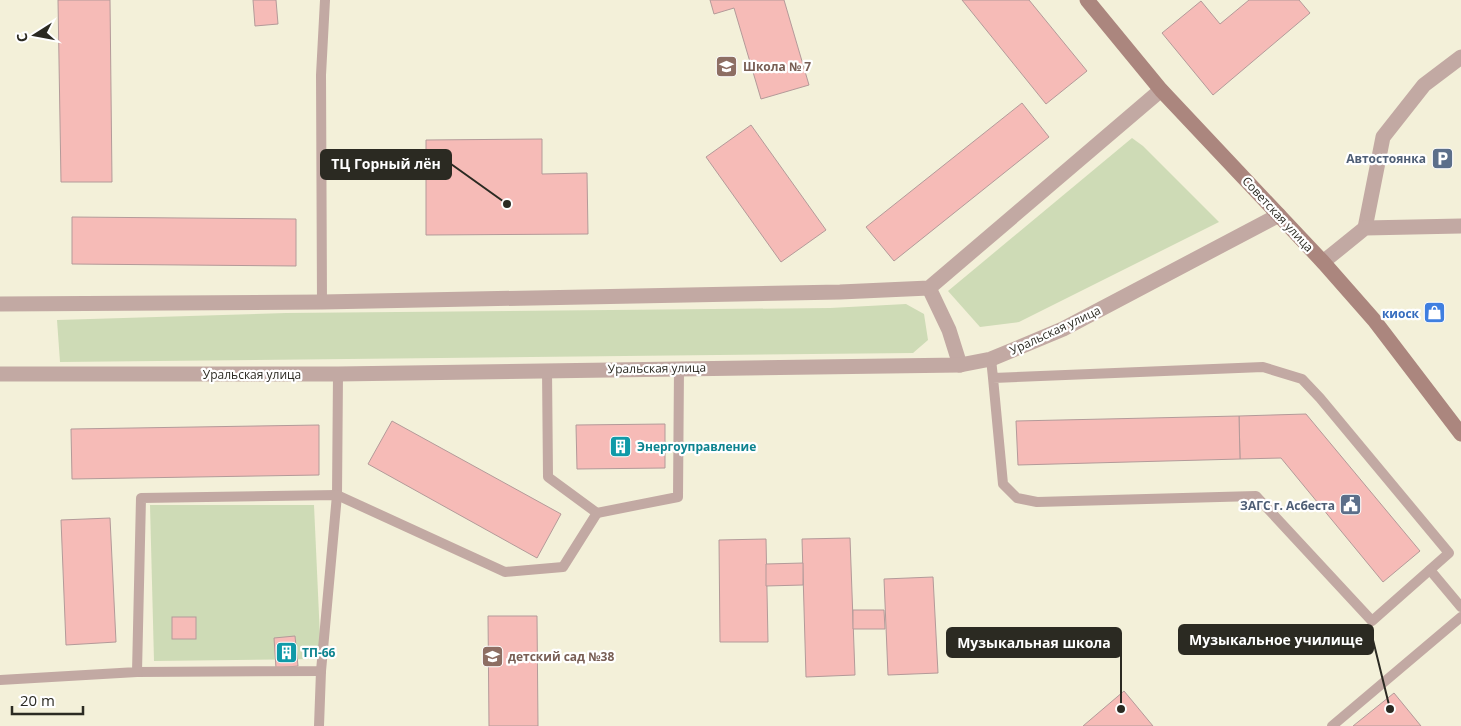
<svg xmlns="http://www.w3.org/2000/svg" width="1461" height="726" viewBox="0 0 1461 726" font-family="'Open Sans',sans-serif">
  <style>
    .green { fill: #cedbb6 }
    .building { fill: #f6bbb7; stroke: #b39a99 }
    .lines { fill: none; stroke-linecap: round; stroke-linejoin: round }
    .lane { stroke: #c2a9a3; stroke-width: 10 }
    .street { stroke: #c2a9a3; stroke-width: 15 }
    .secondary { stroke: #ab867e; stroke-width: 15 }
    .labels { text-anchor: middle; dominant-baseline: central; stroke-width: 4.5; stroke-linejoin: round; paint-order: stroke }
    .education-label { font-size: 12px; font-weight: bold; fill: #785e54; stroke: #fff; text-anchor: start }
    .service-label { font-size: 12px; font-weight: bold; fill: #4e5e75; stroke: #fff; text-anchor: end }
    .street-label { font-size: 12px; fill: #2b2a22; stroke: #fff }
    .shop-label { font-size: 12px; font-weight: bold; fill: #366cbe; stroke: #fff; text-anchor: end }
    .culture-label { font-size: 12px; font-weight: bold; fill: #0d838f; stroke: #fff; text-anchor: start }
    .leader { fill: none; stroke: #2b2a22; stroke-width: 2 }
    .callout-dot { fill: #2b2a22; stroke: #fff; stroke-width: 2 }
    .callout { fill: #2b2a22; stroke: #2b2a22; stroke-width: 2 }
    .callout-label { font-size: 14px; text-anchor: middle; font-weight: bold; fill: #fff }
  </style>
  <rect width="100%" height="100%" fill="#f3f0d9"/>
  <g class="green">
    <polygon points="1132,138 1143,146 1219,222 1019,322 980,327 948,291"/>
    <polygon points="906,304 924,314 928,340 913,353 60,362 57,320 286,313 830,308"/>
    <polygon points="150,505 314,505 321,659 154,661"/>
  </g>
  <g class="building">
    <polygon points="58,0 110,0 112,182 61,182"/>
    <polygon points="253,0 276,0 278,24 255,26"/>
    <polygon points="710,0 784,0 809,85 761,99 734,8 714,14"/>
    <polygon points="962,0 1029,0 1087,71 1046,104"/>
    <polygon points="1249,0 1299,0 1310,13 1213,95 1162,33 1201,1 1220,24"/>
    <polygon points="1022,103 1049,137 894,261 866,227"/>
    <polygon points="751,125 826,230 781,262 706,157"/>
    <polygon points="542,139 542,174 587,173 588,234 426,235 426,140"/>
    <polygon points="72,217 296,219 296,266 72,264"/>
    <polygon points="1306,414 1420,551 1383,582 1281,458 1240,459 1239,416"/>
    <polygon points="1239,416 1240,459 1018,465 1016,421"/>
    <polygon points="392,421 561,514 537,558 368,464"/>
    <polygon points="665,424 665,468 577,469 576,425"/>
    <polygon points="319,425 319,475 72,479 71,429"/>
    <polygon points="110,518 116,642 66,645 61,520"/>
    <polygon points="850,538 855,675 806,677 802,539"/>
    <polygon points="766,539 768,642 720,642 719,540"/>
    <polygon points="803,563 803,585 766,586 766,564"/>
    <polygon points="933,577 938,673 888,675 884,579"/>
    <polygon points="853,610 884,610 885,629 853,629"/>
    <polygon points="488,616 537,616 538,726 489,726"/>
    <rect x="172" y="617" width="24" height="22"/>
    <polygon points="295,636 298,666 276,668 274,638"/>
    <polygon points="1124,691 1153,726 1083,726"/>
    <polygon points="1394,693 1421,726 1353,726"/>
  </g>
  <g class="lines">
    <g class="lane">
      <polyline points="322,302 321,75 325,0"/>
      <polyline points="991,359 993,378 1263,367 1302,379 1320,398 1449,553 1372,621 1256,496 1037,502 1017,498 1003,484 993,378"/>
      <polyline points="597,513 678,497 679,368"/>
      <polyline points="1430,570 1461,607"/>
      <polyline points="137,672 321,671 337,495 338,374"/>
      <polyline points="0,680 137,672 141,498 337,495 505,572 563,567 597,513 548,477 547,370"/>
      <polyline points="319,726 321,671"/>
      <polyline points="1332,726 1461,617"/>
    </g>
    <g class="street">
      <polyline points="1365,228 1383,137 1424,85 1461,57"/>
      <polyline points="1323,262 1365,228 1461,226"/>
      <polyline points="929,288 949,330 960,365"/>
      <polyline points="0,304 322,302 840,292 929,288 1161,90"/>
      <polyline points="0,374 338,374 960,365 991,359 1063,329 1279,215"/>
    </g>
    <polyline class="secondary" points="1087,0 1161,90 1323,262 1374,320 1461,434"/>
  </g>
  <defs>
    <symbol id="school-square" viewBox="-11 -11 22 22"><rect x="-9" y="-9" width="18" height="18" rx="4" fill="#8d6e63" stroke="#fff"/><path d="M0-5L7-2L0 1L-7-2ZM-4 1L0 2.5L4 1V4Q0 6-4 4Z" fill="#fff"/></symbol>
    <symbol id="parking-square" viewBox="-11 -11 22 22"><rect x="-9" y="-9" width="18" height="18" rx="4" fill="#5c6f8a" stroke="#fff"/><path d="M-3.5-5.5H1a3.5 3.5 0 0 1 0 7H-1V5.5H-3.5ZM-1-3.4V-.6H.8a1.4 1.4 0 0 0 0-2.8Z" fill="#fff"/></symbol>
    <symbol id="shop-square" viewBox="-11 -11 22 22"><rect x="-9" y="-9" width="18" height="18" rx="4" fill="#3f7fe0" stroke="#fff"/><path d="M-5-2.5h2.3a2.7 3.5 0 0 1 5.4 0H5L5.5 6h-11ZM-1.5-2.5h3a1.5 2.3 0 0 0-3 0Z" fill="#fff"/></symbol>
    <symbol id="building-square" viewBox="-11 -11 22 22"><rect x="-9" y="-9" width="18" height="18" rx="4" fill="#0f9aa8" stroke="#fff"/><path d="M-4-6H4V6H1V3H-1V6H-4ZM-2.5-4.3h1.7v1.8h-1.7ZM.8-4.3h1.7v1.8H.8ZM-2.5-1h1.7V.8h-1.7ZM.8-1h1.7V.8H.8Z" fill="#fff"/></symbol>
    <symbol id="civic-square" viewBox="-11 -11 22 22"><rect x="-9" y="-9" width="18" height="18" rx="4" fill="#5c6f8a" stroke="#fff"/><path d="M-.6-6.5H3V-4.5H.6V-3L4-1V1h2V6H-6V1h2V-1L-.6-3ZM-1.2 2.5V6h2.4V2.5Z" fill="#fff"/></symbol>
  </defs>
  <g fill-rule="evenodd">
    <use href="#school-square" x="714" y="54" width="25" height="25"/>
    <use href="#parking-square" x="1430" y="146" width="25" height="25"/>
    <use href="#shop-square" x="1422" y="300" width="25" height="25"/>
    <use href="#building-square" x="608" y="434" width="25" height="25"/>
    <use href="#civic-square" x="1338" y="492" width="25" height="25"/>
    <use href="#building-square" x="274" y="640" width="25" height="25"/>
    <use href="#school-square" x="480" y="644" width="25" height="25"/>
  </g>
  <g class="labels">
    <g class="education-label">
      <text x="743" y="66">Школа № 7</text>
      <text x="508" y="656">детский сад №38</text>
    </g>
    <g class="service-label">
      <text x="1426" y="158">Автостоянка</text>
      <text x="1335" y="505">ЗАГС г. Асбеста</text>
    </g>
    <g class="street-label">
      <text transform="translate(1278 214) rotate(47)">Советская улица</text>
      <text transform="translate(1055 330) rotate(-25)">Уральская улица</text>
      <text transform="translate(657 368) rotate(-1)">Уральская улица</text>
      <text x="252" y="374">Уральская улица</text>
    </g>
    <g class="shop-label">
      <text x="1419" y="313">киоск</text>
    </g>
    <g class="culture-label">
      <text x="637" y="446">Энергоуправление</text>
      <text x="302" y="652">ТП-66</text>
    </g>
  </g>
  <path class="leader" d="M507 204L451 164M1390 709L1373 640M1121 709L1121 643"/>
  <g class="callout-dot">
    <circle cx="507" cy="204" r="5"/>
    <circle cx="1390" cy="709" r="5"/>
    <circle cx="1121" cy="709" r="5"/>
  </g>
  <g class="callout">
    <rect x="321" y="150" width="130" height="29" rx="5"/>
    <rect x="1179" y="625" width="194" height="29" rx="5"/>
    <rect x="947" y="628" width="174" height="29" rx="5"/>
  </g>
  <g class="callout-label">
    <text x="386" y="169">ТЦ Горный лён</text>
    <text x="1276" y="645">Музыкальное училище</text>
    <text x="1034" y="648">Музыкальная школа</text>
  </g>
  <g transform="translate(35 35) rotate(259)" stroke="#ffffff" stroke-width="4" paint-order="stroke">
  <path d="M0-4L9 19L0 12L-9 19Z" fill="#2b2a22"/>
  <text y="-8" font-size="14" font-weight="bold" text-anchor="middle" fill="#2b2a22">С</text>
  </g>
  <path d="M12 706v8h71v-8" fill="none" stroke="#2b2a22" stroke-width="2.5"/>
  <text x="20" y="706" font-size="15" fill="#2b2a22" stroke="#ffffff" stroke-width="4" paint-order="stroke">20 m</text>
</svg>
